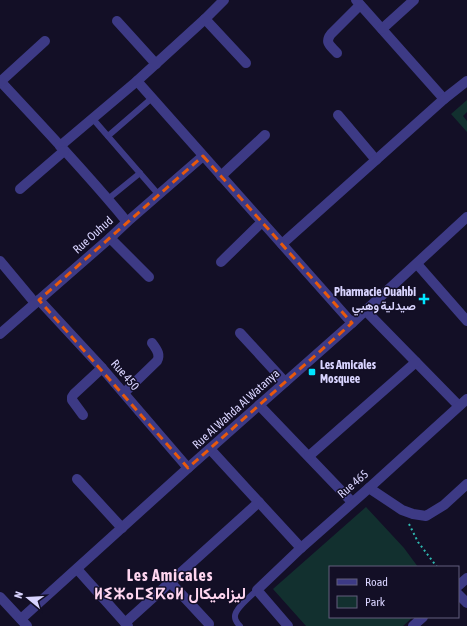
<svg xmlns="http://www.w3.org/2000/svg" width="467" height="626" viewBox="0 0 467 626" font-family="'Asap Condensed',Vazirmatn,'Noto Sans Tifinagh',sans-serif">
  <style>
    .green { fill: #12302f }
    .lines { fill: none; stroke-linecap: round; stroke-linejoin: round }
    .path { stroke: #2fb8b0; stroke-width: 2; stroke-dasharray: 2 3; stroke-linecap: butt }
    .service { stroke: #3d3a85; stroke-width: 6 }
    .minor { stroke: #3d3a85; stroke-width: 10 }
    .marked { fill: none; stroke: #e8590c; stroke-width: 3; stroke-dasharray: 8 5; stroke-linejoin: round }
    .poi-dot { fill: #00e5ff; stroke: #130f26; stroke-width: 1.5 }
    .labels { text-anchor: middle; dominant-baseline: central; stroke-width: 3; stroke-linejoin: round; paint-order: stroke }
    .street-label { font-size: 12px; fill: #d9d4ff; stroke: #130f26 }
    .poi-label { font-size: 12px; font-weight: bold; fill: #d9d4ff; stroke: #130f26; text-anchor: end }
    .district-label { font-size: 16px; font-weight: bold; letter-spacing: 1px; fill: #ffd6f0; stroke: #130f26 }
  </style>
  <rect width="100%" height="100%" fill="#130f26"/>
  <g class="green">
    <polygon points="467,100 467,112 463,116 467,121 467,132 451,114"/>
    <polygon points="366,507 404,548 418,567 330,567 330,617 413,617 403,626 306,626 273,589"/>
  </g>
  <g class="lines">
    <polyline class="path" points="409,524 418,542 437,567"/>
    <g class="service">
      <polyline points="93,119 158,194"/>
      <polyline points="108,136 152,98"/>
      <polyline points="108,199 140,173"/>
      <path d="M240,626c-2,-2 -5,-6 -5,-9 -1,-8 16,-21 22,-27"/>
    </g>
    <g class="minor">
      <polyline points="356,0 444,99"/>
      <polyline points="205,19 246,63"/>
      <polyline points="117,21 156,64"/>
      <polyline points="382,29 414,0"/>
      <path d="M337,53c-6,-7 -13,-10 -6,-19l29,-29"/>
      <path d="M0,81c43,46 87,92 127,141"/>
      <polyline points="137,81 352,323"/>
      <polyline points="0,82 45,41"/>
      <polyline points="338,115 376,160"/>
      <polyline points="60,146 137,81 205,19 224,0"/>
      <polyline points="221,176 265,135"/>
      <polyline points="20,189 64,151"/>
      <polyline points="110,238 149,277"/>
      <polyline points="282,244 444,99 467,81"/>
      <polyline points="0,261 35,303"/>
      <polyline points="221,262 262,222"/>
      <polyline points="417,264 467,321"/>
      <polyline points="39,300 102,368 188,468"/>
      <polyline points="366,311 459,406"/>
      <polyline points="240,333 285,382"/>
      <polyline points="0,334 110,238 127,222 203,156"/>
      <path d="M124,393l33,-32c4,-7 -1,-12 -5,-18"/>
      <polyline points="259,405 352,502"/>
      <polyline points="83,415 72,400 72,397 74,394 102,368"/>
      <polyline points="210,449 301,548"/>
      <polyline points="309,456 416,362"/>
      <polyline points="77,479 122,528"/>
      <polyline points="369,488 402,510 413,514 426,516 444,505 467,484"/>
      <polyline points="77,569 128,626"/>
      <polyline points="171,583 209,624"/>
      <polyline points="458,586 467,578"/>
      <polyline points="458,594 467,603"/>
      <polyline points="0,597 27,626"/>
      <polyline points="21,619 188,468 352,323 467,217"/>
      <polyline points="125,623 259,502"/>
      <polyline points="288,626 257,590 301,548 369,488 467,399"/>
      <polyline points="413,626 423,617"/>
    </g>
  </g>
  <path class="marked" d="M203,156l149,167 -164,145 -149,-168z"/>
  <g class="poi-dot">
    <path d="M422 293h4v4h4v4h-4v4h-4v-4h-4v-4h4z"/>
    <rect x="308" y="368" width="8" height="8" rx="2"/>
  </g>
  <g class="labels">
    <g class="street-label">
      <text transform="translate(93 235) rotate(-42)">Rue Ouhud</text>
      <text transform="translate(125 375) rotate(49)">Rue 450</text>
      <text transform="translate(236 409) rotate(-42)">Rue Al Wahda Al Watanya</text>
      <text transform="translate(353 484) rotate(-41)">Rue 465</text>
    </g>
    <g class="poi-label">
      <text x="416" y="292">Pharmacie Ouahbi<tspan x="416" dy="14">صيدلية وهبي</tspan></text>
      <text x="320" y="365" text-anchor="start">Les Amicales<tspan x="320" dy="14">Mosquee</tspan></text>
    </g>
    <g class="district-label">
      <text x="170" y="575">Les Amicales<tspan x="170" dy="18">ⵍⵉⵣⴰⵎⵉⴽⴰⵍ ليزاميكال</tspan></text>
    </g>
  </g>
  <rect x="329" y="566" width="130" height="52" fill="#130f26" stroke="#625e7d"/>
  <rect x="337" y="579" width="20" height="6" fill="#3d3a85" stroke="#625e7d"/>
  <text x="365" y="586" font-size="12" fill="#d9d4ff">Road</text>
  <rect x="337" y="596" width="20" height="12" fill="#12302f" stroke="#625e7d"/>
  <text x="365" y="606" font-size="12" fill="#d9d4ff">Park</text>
  <g transform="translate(28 598) rotate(288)" stroke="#130f26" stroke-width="3" paint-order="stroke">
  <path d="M0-3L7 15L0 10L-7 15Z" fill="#d9d4ff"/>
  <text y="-6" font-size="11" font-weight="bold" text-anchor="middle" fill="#d9d4ff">N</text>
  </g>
</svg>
